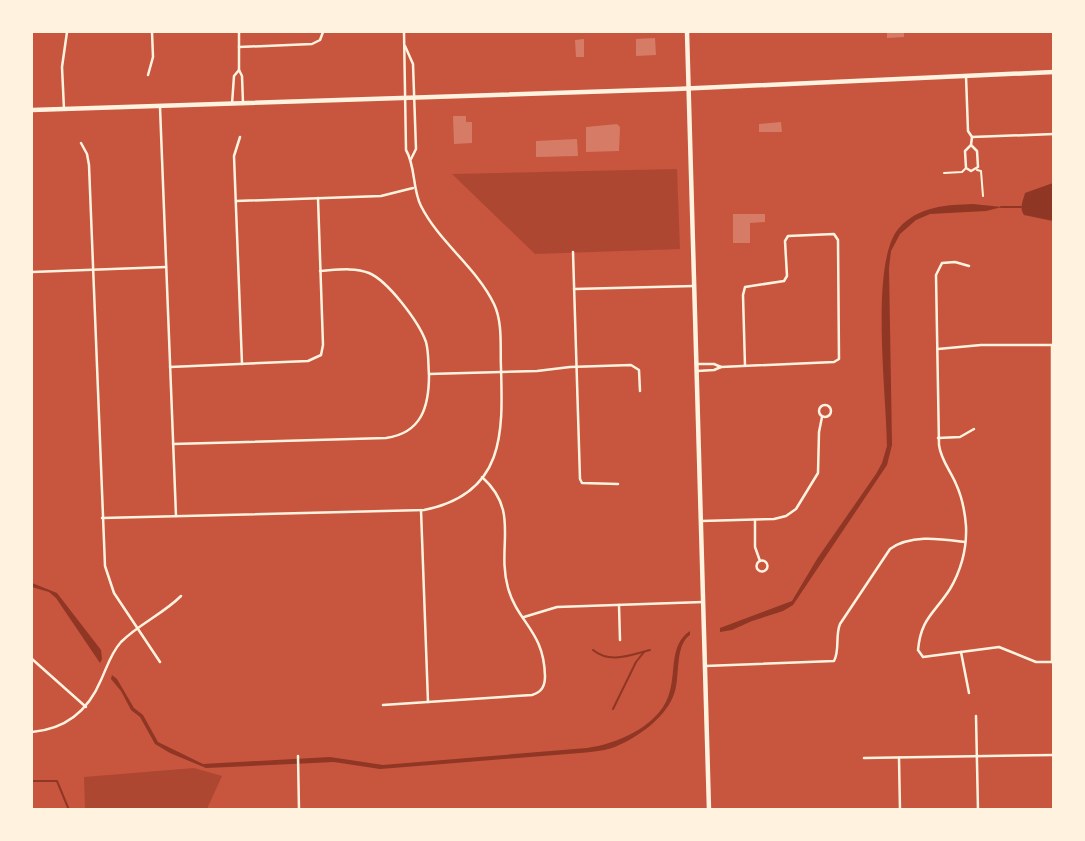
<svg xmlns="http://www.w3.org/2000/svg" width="1085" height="841" viewBox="0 0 1085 841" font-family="'Nunito Sans',sans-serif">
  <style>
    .green { fill: #ae4732 }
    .water { fill: #8f3625 }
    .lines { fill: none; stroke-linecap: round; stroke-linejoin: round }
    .stream { stroke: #8f3625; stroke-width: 2 }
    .building { fill: #d67c66 }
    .service { stroke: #fff3e0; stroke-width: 2 }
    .minor { stroke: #fff3e0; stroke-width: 2.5 }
    .secondary { stroke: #fff3e0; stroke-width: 4.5 }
  </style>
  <rect width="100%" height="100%" fill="#c8553d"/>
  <g class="green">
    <polygon points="677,169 680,249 535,254 452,174"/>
    <polygon points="194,768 222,776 207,809 85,809 84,777"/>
  </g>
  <g class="water">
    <path d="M1053,183v38l-29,-6c-5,-7 -1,-14 1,-22z"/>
    <path d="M973,204l29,3 -16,4 -56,3 -14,6 -16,14 -9,17 -2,17 3,177 -5,20 -94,140 -10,6 -31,10 -20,9 -12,2v-4l72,-27 25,-42 59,-85 6,-11 5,-17c0,-49 -18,-184 12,-218 20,-22 47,-23 74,-24z"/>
    <polygon points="32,583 57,593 101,650 102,659 100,663 56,598 49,592 32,587"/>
    <path d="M690,631v4c-15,10 -10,39 -15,56 -7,26 -39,48 -63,57 -10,3 -21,4 -32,5l-200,16 -46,-7 -128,6 -36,-15 -15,-9 -15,-27 -9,-7 -10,-19 -10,-12 1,-4 5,4 17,29 9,7 15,27 45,22 127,-7 53,8 204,-17c29,-4 70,-21 81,-51 9,-22 0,-52 22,-66z"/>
  </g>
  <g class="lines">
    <g class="stream">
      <polyline points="1001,207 1021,207"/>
      <path d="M593,650c17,14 37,5 57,0"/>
      <polyline points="613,709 636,662 644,652"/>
      <polyline points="32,781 57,781 69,810"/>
    </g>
  </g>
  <g class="building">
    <polygon points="887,32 904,32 904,37 887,38"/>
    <polygon points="655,38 656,55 636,56 636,39"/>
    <polygon points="584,39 584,57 576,57 575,40"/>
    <polygon points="453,116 466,116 466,122 472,122 472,143 454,144"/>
    <polygon points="781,122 782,132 759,132 759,124"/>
    <polygon points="617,124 620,127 619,151 586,152 586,127"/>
    <polygon points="577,139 578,156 536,157 536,141"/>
    <polygon points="733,214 765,214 765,222 750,223 750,243 733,243"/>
  </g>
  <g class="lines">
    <g class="service">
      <polyline points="977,170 981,171 983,196"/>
      <polyline points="944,173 962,172 965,169"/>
    </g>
    <g class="minor">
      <polyline points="405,46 413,64 416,149 411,159"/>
      <polyline points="239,47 312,44 320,40 323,32"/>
      <polyline points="239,70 239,32"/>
      <polyline points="148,75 153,57 152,32"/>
      <polyline points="966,76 968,131 972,137 971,145 965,151 966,168 971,171 978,167 977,151 971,145"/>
      <polyline points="232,104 234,76 239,70 242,76 243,103"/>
      <polyline points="160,107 176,516"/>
      <polyline points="64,109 62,67 67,32"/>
      <polyline points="240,137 234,156 242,364"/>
      <polyline points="972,137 1054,134"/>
      <polyline points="81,143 87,154 89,165 105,566 114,593 160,662"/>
      <polyline points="236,201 381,196 413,188"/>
      <polyline points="573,252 580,479 582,483 618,484"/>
      <path d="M969,266l-14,-4 -13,1 -6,12 3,170c2,15 11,25 17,39 6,13 9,29 10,42 1,22 -5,44 -16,63 -16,25 -29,29 -32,61l5,7 76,-10 37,15h18"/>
      <polyline points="32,272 166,267"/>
      <polyline points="574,289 694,286"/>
      <polyline points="1052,345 1052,662"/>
      <polyline points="938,349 981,345 1054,345"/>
      <polyline points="697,364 714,364 721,367"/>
      <polyline points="170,367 308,361 321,355 323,345 318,198"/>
      <polyline points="697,371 714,370 721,367 834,362 839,359 838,240 834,234 788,236 785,241 787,276 784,281 745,287 743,295 745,366"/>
      <polyline points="429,374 537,371 570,367 631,365 639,370 640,391"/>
      <circle cx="825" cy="411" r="6"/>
      <polyline points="938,438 960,437 974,429"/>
      <path d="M173,444l213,-6c36,-5 43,-32 43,-63 -1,-11 0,-22 -3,-33 -7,-20 -38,-61 -57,-69 -15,-6 -33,-3 -49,-2"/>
      <polyline points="421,510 428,702"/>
      <path d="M102,518l322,-8c81,-16 79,-77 77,-142 -1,-21 2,-45 -7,-64 -17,-36 -55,-62 -73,-98 -9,-18 -5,-39 -15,-56l-2,-118"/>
      <polyline points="755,520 755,547 760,561"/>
      <polyline points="701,521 774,519 786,516 796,509 818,473 819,432 822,417"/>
      <circle cx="762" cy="566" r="5.5"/>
      <polyline points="619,605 620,640"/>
      <polyline points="524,617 557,607 703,602"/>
      <polyline points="961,652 969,693"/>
      <polyline points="32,659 86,707"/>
      <path d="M705,666l129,-5c6,-11 1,-25 6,-37l50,-75c21,-15 51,-10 75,-7"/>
      <path d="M383,705l149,-10c10,-3 13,-9 13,-19 -1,-45 -27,-53 -37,-88 -12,-43 13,-76 -26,-111"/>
      <polyline points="976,716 978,810"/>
      <path d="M32,732c34,-3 56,-21 69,-52 6,-13 10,-27 20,-38 18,-18 42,-28 60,-46"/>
      <polyline points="298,756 299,810"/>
      <polyline points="864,758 1054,755"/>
      <polyline points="899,758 900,810"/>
      <polyline points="567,810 596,810"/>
    </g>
    <g class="secondary">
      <polyline points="687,32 709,810"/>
      <polyline points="32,110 676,89 1054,72"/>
    </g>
  </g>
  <rect width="1085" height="841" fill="none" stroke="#fff3e0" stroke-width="66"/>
</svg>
